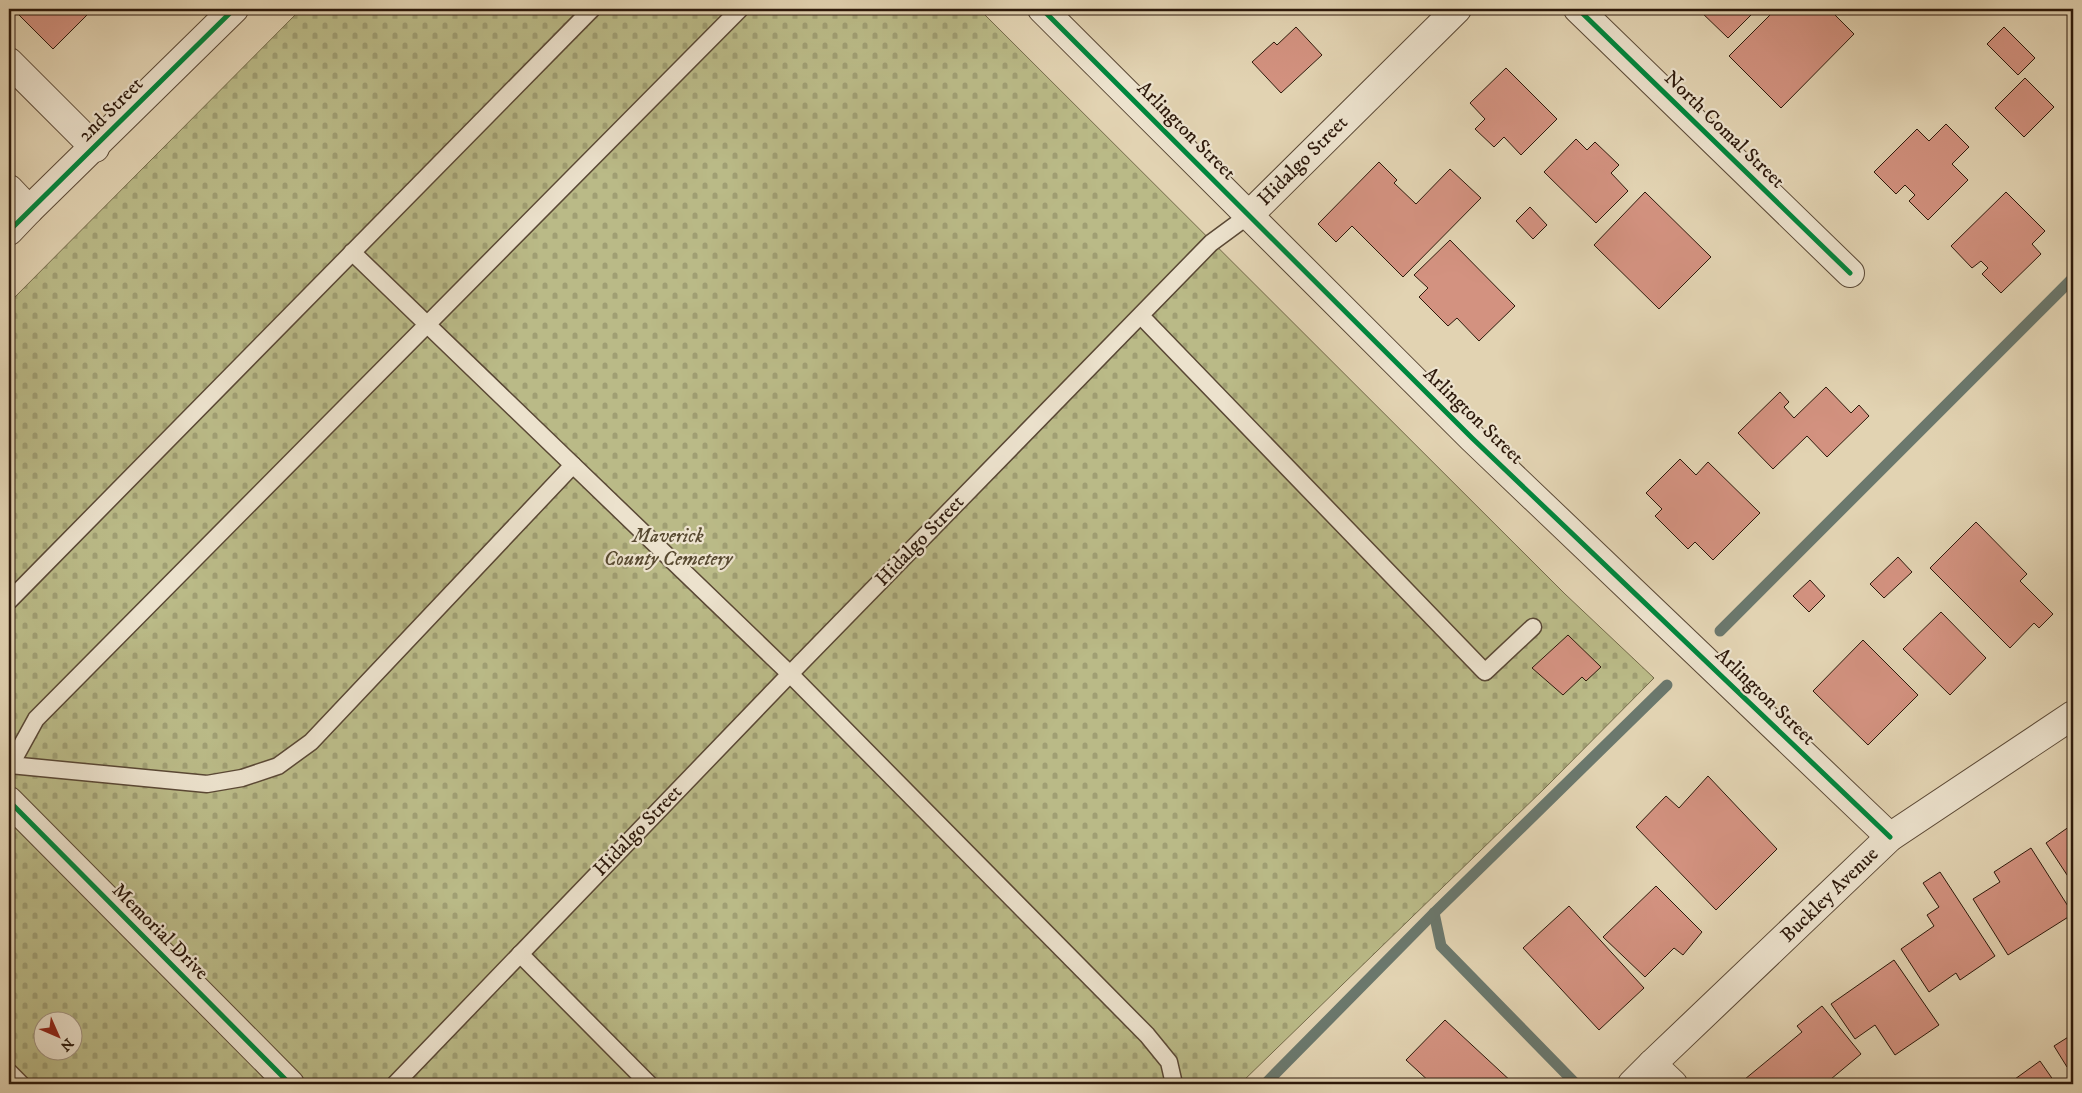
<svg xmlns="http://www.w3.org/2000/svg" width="2082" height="1093" viewBox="0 0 2082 1093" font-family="'IM FELL DW Pica',serif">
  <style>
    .cemetery { fill: url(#cemetery-stones); stroke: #746a49; fill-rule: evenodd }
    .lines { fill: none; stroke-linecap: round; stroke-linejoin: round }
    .stream { stroke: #6b786d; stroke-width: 11 }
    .building { fill: #d39280; stroke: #2d190b }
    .service-casing { stroke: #5a4835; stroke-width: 19 }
    .minor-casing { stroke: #5a4835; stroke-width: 30 }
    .tertiary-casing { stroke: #5a4835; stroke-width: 30 }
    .service { stroke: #ece2cd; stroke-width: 16 }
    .minor { stroke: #ece2cd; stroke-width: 28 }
    .tertiary { stroke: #ece2cd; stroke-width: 28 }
    .cycleway-casing { stroke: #ece2cd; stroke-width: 8 }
    .cycleway { stroke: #00873e; stroke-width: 5 }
    .labels { text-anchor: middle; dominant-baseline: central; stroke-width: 4.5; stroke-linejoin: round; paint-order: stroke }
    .street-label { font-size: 20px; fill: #2d190b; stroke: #ece2cd }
    .park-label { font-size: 20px; font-style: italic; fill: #574930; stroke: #ece2cd }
  </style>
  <defs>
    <pattern id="cemetery-stones" width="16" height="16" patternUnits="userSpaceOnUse" patternTransform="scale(1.25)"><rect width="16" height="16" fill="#baba87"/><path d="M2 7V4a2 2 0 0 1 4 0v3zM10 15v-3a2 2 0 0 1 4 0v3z" fill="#a09f73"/></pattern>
  </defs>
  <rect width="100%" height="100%" fill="#e2d3b2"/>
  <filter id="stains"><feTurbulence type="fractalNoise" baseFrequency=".004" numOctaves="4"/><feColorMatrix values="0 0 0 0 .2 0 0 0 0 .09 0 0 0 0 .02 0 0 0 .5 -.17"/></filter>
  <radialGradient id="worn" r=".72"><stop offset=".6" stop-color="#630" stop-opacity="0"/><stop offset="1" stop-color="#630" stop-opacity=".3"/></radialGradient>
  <path class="cemetery" d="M301,9h678l586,585 89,84 -108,109 -306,297h-1231v-781zM42,1020h30v30h-30z"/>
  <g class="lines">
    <g class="stream">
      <polyline points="1720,631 2073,278"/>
      <polyline points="1434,913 1441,946 1576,1084"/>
      <polyline points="1265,1084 1434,913 1667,685"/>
    </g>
  </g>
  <g class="building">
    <polygon points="13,9 93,9 53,49"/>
    <polygon points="1698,9 1757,9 1728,38"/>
    <polygon points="1776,9 1829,9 1854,34 1781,108 1729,56"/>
    <polygon points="1296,27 1322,55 1281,93 1252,62 1274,42 1277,45"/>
    <polygon points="2004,27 2035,58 2018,75 1987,44"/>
    <polygon points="1506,68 1557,119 1521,155 1504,137 1494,147 1475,129 1485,119 1470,103"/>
    <polygon points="2025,78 2054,107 2024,137 1995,108"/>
    <polygon points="1946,124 1969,147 1952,164 1968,180 1928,220 1909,201 1915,195 1905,185 1896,194 1874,172 1917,129 1929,141"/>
    <polygon points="1576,139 1587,150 1595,142 1619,165 1611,173 1628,191 1596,223 1544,172"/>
    <polygon points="1379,162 1397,180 1394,183 1416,204 1450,169 1481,198 1403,277 1352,226 1336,242 1318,224"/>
    <polygon points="1645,192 1711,257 1659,309 1594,245"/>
    <polygon points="2006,192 2045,231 2032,244 2041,254 2001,293 1982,274 1988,268 1981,261 1972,268 1951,246"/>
    <polygon points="1530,207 1547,225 1533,239 1516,221"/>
    <polygon points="1450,240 1515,306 1479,341 1457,318 1448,326 1419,297 1428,288 1414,275"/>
    <polygon points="1826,387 1851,413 1859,405 1869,416 1827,457 1807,436 1773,469 1738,433 1780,392 1789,402 1784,407 1794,418"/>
    <polygon points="1680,459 1696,475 1708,462 1760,513 1713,560 1695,542 1688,549 1655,516 1662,509 1646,493"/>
    <polygon points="1976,522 2027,574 2020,581 2053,614 2039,628 2034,623 2010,648 1930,568"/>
    <polygon points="1898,557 1912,572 1884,598 1870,584"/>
    <polygon points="1810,580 1825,596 1809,612 1793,596"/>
    <polygon points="1941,612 1986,658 1950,695 1903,649"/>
    <polygon points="1568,635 1601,667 1586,681 1582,677 1563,695 1532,668"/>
    <polygon points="1863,640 1918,695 1868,745 1813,691"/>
    <polygon points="1708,776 1777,849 1716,910 1636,827 1666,796 1679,808"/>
    <polygon points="2073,824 2073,884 2046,843"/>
    <polygon points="2031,848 2073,914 2008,955 1973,899 2000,882 1994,872"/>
    <polygon points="1940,872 1995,956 1960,980 1956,973 1929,992 1901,949 1934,926 1927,915 1939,907 1923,883"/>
    <polygon points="1656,886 1702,932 1683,955 1674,948 1645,977 1603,937"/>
    <polygon points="1569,906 1644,988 1599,1030 1523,948"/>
    <polygon points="1894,960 1939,1025 1895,1055 1875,1025 1855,1039 1831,1004"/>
    <polygon points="1822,1006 1861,1054 1825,1084 1739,1084 1802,1032 1797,1026"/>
    <polygon points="1445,1020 1514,1084 1432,1084 1406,1060"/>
    <polygon points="2073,1034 2073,1063 2067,1067 2054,1046"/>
    <polygon points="2040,1061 2056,1084 2018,1084 2015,1079"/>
  </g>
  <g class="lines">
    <defs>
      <g id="service">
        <polyline points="352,252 573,465"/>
        <polyline points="1141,316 1485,672 1533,627"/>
        <polyline points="9,601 592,9"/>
        <polyline points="10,765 207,784 242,778 278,766 311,742 573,465 790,674 1147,1035 1169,1062 1174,1084"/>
        <polyline points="9,768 36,719 740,9"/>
        <polyline points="520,954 649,1084"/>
        <polyline points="9,1072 21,1084"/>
        <polyline points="395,1084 790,674 1211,243 1249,215"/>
      </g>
      <g id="minor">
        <polyline points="1578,9 1850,273"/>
        <polyline points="9,62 95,148"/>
        <polyline points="1249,215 1457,9"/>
        <polyline points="9,231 29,210"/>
        <polyline points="9,801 290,1084"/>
        <polyline points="1632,1084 1652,1064"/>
      </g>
      <g id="tertiary">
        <polyline points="1042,9 1472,438 1890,837"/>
        <polyline points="9,189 29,210 234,9"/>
        <polyline points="1673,1084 1652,1064 1890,837 2073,715"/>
      </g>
    </defs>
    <use href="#service" class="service-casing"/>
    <use href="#minor" class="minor-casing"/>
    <use href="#tertiary" class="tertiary-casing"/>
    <use href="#service" class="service"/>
    <use href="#minor" class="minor"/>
    <use href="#tertiary" class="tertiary"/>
    <defs>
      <g id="cycleway">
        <polyline points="1042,9 1472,438 1890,837"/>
        <polyline points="1578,9 1850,273"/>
        <polyline points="9,231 234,9"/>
        <polyline points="9,801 290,1084"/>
      </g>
    </defs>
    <use href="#cycleway" class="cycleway-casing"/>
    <use href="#cycleway" class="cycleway"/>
  </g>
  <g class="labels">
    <g class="street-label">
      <text transform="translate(111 110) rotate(-45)">2nd Street</text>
      <text transform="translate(1724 130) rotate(44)">North Comal Street</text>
      <text transform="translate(1186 131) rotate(45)">Arlington Street</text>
      <text transform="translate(1303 161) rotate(-45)">Hidalgo Street</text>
      <text transform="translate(1473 416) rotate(44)">Arlington Street</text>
      <text transform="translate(920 541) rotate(-46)">Hidalgo Street</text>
      <text transform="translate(1765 697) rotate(44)">Arlington Street</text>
      <text transform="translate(638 831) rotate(-46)">Hidalgo Street</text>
      <text transform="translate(1830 895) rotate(-44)">Buckley Avenue</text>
      <text transform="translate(160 932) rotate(45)">Memorial Drive</text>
    </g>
    <g class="park-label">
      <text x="668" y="536">Maverick<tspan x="668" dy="23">County Cemetery</tspan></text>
    </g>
  </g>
  <rect width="2082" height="1093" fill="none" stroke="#e2d3b2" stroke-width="30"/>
  <rect x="10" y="10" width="2062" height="1073" fill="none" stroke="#2d190b" stroke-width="2.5"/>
  <rect x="15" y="15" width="2052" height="1063" fill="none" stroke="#2d190b"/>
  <g transform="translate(58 1036) rotate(135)"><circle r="24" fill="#ece2cd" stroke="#a0927f"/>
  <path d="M0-4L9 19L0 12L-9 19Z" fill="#8f2418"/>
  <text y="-8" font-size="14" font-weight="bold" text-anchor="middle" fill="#2d190b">N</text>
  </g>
  <rect width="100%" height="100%" filter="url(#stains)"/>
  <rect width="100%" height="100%" fill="url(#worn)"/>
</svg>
